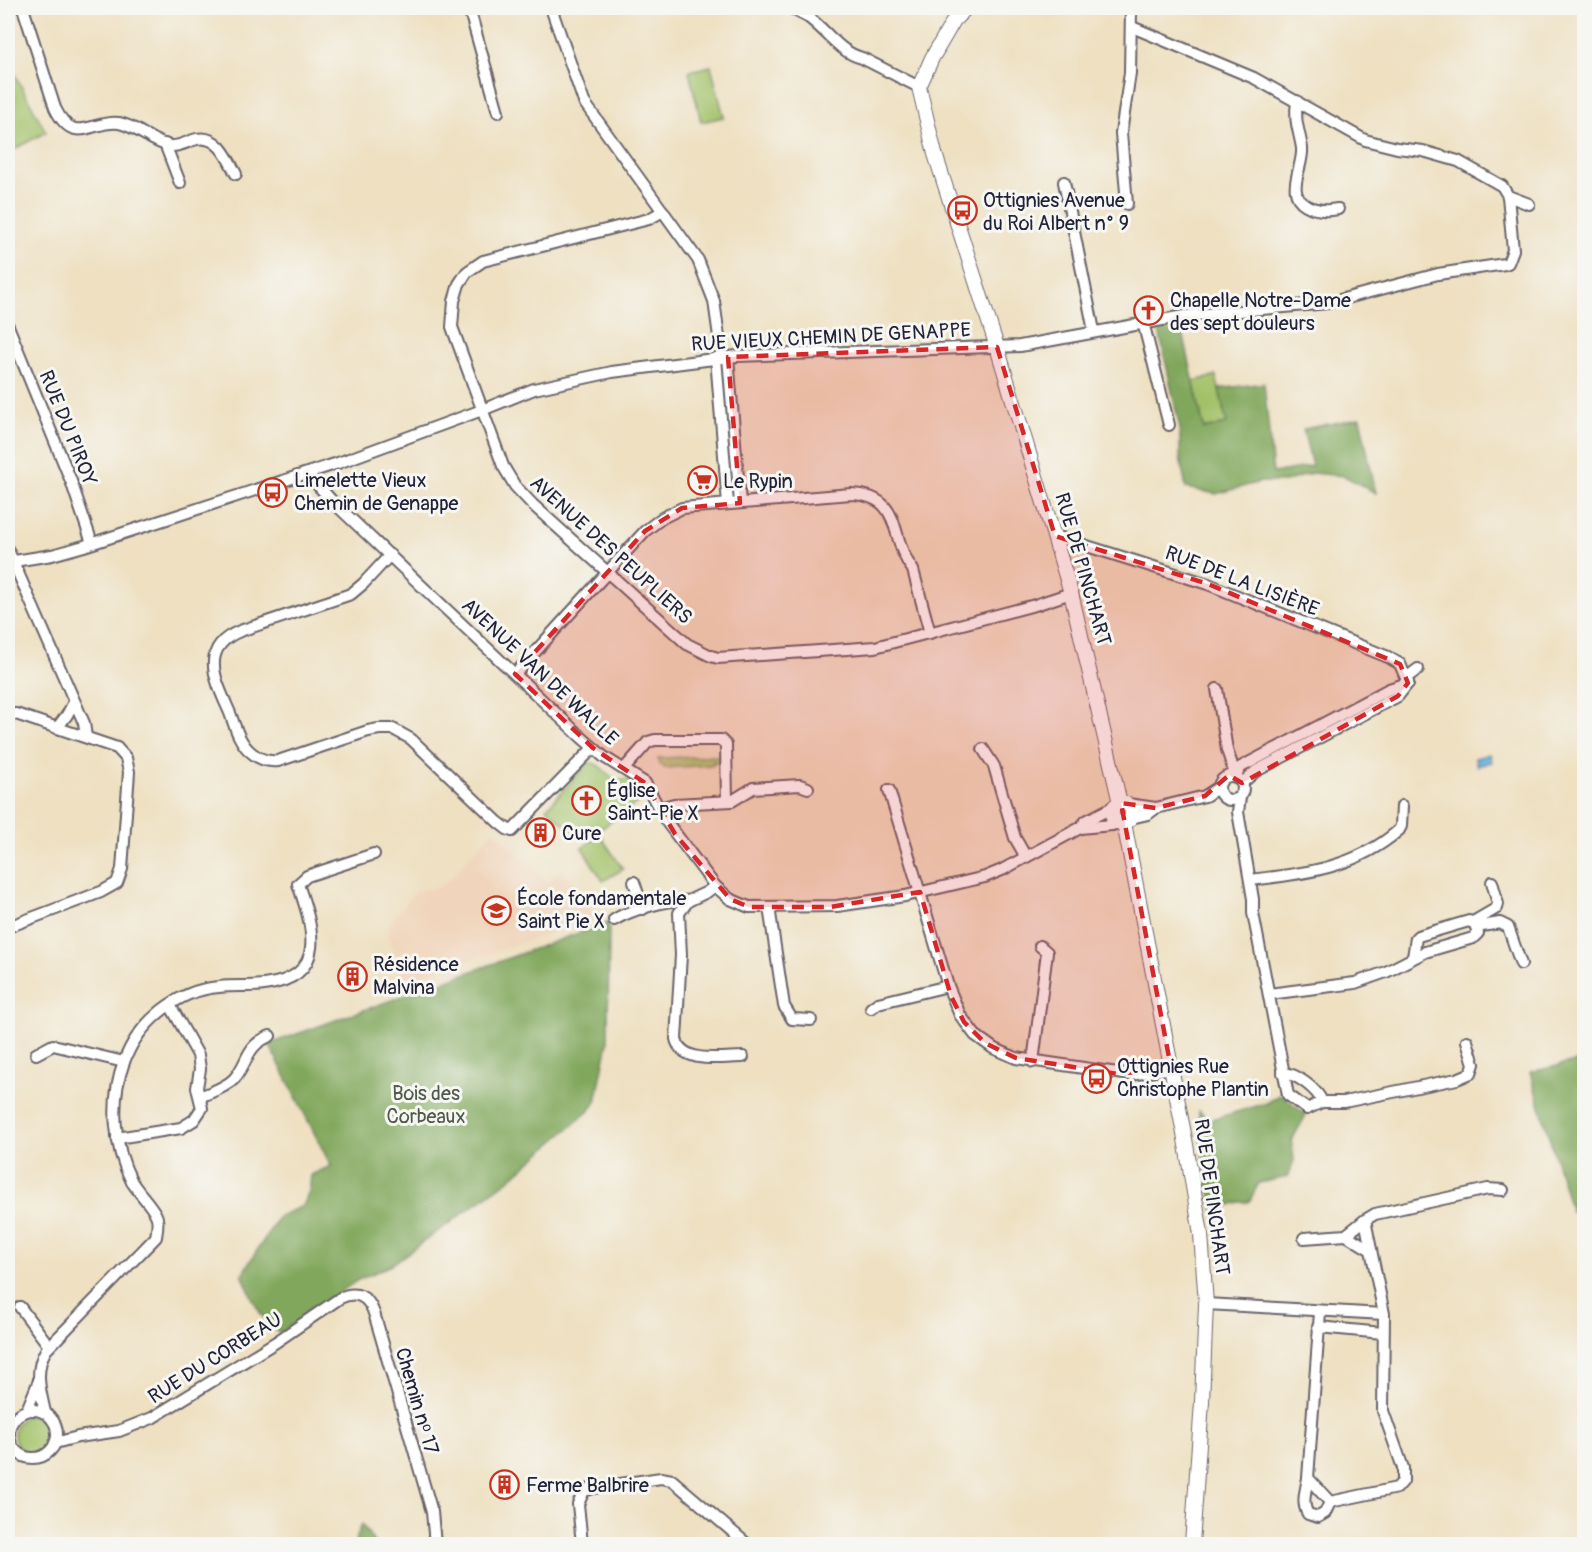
<svg xmlns="http://www.w3.org/2000/svg" width="1592" height="1552" viewBox="0 0 1592 1552" font-family="Pangolin,sans-serif">
  <style>
    .built { fill: #f0d5bc }
    .green { fill: #a2c168; stroke: #627252; stroke-width: 1.5 }
    .forest { fill: #81a75c; stroke: #52644c; stroke-width: 1.5 }
    .water { fill: #5cacd6; stroke: #3f6788; stroke-width: 1.5 }
    .lines { fill: none; stroke-linecap: round; stroke-linejoin: round }
    .minor-casing { stroke: #69646a; stroke-width: 14 }
    .major-casing { stroke: #69646a; stroke-width: 16 }
    .minor { stroke: #fff; stroke-width: 10 }
    .major { stroke: #fff; stroke-width: 14 }
    .marked { fill: #d62828; fill-opacity: 0.2; stroke: #d62828; stroke-width: 4.5; stroke-dasharray: 12 8; stroke-linejoin: round }
    .labels { text-anchor: middle; dominant-baseline: central; stroke-width: 6; stroke-linejoin: round; paint-order: stroke }
    .poi-label { font-size: 20px; fill: #22223b; stroke: #f6f6f2; text-anchor: start }
    .street-label { font-size: 20px; fill: #22223b; stroke: #f6f6f2 }
    .park-label { font-size: 20px; fill: #4f5a4b; stroke: #f6f6f2 }
  </style>
  <rect width="100%" height="100%" fill="#f6f6f2"/>
  <filter id="ink" filterUnits="userSpaceOnUse"><feTurbulence type="fractalNoise" baseFrequency=".0167" numOctaves="2"/><feDisplacementMap in="SourceGraphic" scale="12" xChannelSelector="R" yChannelSelector="G"/><feConvolveMatrix kernelMatrix="1 2 1 2 8 2 1 2 1" color-interpolation-filters="sRGB"/></filter>
  <filter id="wash" filterUnits="userSpaceOnUse"><feTurbulence type="fractalNoise" baseFrequency=".008" numOctaves="4" result="noise"/><feDisplacementMap in="SourceGraphic" scale="24" xChannelSelector="R" yChannelSelector="G"/><feGaussianBlur stdDeviation="1.35" result="paint"/><feColorMatrix in="noise" values="0 0 0 0 0 0 0 0 0 0 0 0 0 0 0 0 0 1.4 0 .05"/><feComposite in="paint" operator="in"/></filter>
  <g filter="url(#wash)">
    <rect width="100%" height="100%" fill="#eee0c1"/>
    <polygon class="built" points="493,830 548,882 560,871 575,883 596,918 403,982 389,938 387,927 391,920 415,892 439,887 451,878"/>
    <g class="green">
      <polygon points="711,66 724,117 701,122 689,71"/>
      <polygon points="12,69 46,132 8,153 8,72"/>
      <polygon points="1216,376 1227,424 1204,429 1193,381"/>
      <polygon points="719,756 719,763 713,762 713,765 664,768 663,765 659,765 658,758"/>
      <polygon points="589,762 598,765 616,781 630,779 642,787 645,795 641,800 587,839 570,830 547,808"/>
      <polygon points="600,835 623,869 603,881 582,848"/>
      <circle cx="33" cy="1434" r="19"/>
    </g>
    <g class="forest">
      <polygon points="1181,323 1204,429 1227,424 1219,389 1264,383 1273,473 1312,466 1303,429 1360,418 1376,493 1344,476 1312,473 1285,482 1260,482 1216,494 1186,488 1180,457 1180,429 1158,326"/>
      <path d="M609,922l-1,120 -12,60 -6,8 -81,70 -118,85 -33,15 -78,53c-22,-15 -28,-36 -38,-59l37,-58 24,-10 6,-14 2,-17 20,-9 -62,-122z"/>
      <polygon points="1584,1060 1584,1210 1571,1212 1530,1072"/>
      <path d="M1281,1094l25,21 -14,25 2,21 -7,16 -28,6 -10,19h-10l-25,8c-7,-33 -16,-65 -15,-99l10,9 58,-17z"/>
      <polygon points="362,1524 375,1544 354,1544"/>
    </g>
    <polygon class="water" points="1490,754 1492,762 1477,766 1475,758"/>
  </g>
  <g filter="url(#ink)">
    <g class="lines">
      <defs>
        <g id="minor">
          <path d="M23,8l32,100c19,40 38,11 64,15 18,3 33,20 51,23 10,1 18,-5 27,-7 22,-4 31,20 39,35"/>
          <polyline points="469,8 498,112"/>
          <polyline points="551,8 584,102 698,260 714,301 722,358"/>
          <path d="M791,8c5,3 11,6 17,9 19,14 31,35 54,41l57,29"/>
          <polyline points="1132,27 1254,78 1365,140 1397,148 1423,151 1458,161 1502,186 1508,196 1529,204"/>
          <path d="M1297,101c-3,21 2,28 5,47 2,19 -18,45 4,57 10,6 21,6 32,4"/>
          <polyline points="165,144 180,183"/>
          <polyline points="1064,182 1094,331"/>
          <polyline points="1127,204 1121,133 1130,73 1131,8"/>
          <polyline points="663,211 649,219 483,261 467,272 459,284 454,301 452,327 503,466 515,486 533,505 687,644 711,656 718,658 875,647 1035,605 1071,593"/>
          <polyline points="1143,322 1169,425"/>
          <polyline points="8,326 71,481 92,543"/>
          <polyline points="728,357 740,503"/>
          <polyline points="716,358 728,504"/>
          <polyline points="308,474 331,500 580,736 604,757 645,783 666,821 715,886 730,899 749,907 837,906 905,896 985,877 1002,870 1080,828 1112,825 1118,823"/>
          <polyline points="1055,536 1208,584 1388,657 1400,664 1408,683"/>
          <polyline points="8,550 84,723 86,737"/>
          <path d="M390,555l-27,29 -12,10 -111,37c-43,17 -23,52 -10,82 5,14 10,31 22,40 7,6 16,9 26,8l90,-30 11,-2h14l18,10 87,83 9,7 5,2 81,-83"/>
          <polyline points="8,562 52,555 84,546 338,463 482,410 534,389 612,372 737,356 1020,346 1184,316 1328,303 1438,274 1505,264 1508,263 1513,250 1508,196"/>
          <path d="M515,674l130,-143 17,-13 20,-10 169,-14c54,2 37,44 62,76l17,63"/>
          <polyline points="1406,678 1418,669"/>
          <polyline points="1217,689 1227,750 1234,771 1232,776"/>
          <polyline points="8,715 16,714 117,748 126,758 129,772 122,869 117,883 101,892 8,927"/>
          <polyline points="57,728 67,715 74,702"/>
          <polyline points="983,749 994,766 1015,838 1026,857"/>
          <polyline points="624,769 648,742 655,740 721,740 726,745 727,800"/>
          <circle cx="1231" cy="788" r="12"/>
          <polyline points="1235,777 1241,767 1389,689 1408,683"/>
          <polyline points="1242,783 1256,771 1398,696 1408,683"/>
          <polyline points="889,790 948,986 960,1015 975,1035 993,1048 1016,1058 1131,1075 1171,1068"/>
          <polyline points="1240,797 1238,812 1253,899 1253,913 1288,1095 1307,1109 1322,1102 1344,1102 1457,1079 1471,1073 1474,1064 1467,1041"/>
          <polyline points="1128,804 1156,808 1205,796 1219,787"/>
          <polyline points="660,808 674,804 732,801 753,788 800,785 808,788"/>
          <polyline points="1131,818 1148,814 1156,808"/>
          <polyline points="1080,828 1086,821 1113,807"/>
          <path d="M1250,880c54,-6 106,-12 149,-50l2,-4 1,-20"/>
          <polyline points="634,882 643,909"/>
          <path d="M715,886l-8,6 -19,9 -9,12 2,42 -5,84c6,26 47,18 67,18"/>
          <polyline points="769,907 784,1006 792,1019 811,1020"/>
          <path d="M614,920c16,-10 56,-22 74,-19"/>
          <polyline points="1473,922 1497,908 1498,904 1492,882"/>
          <polyline points="1476,927 1500,923 1508,927 1521,964"/>
          <polyline points="1269,994 1355,983 1386,972 1425,952 1473,938 1478,933 1475,924 1469,921 1418,936 1416,938 1413,957"/>
          <polyline points="871,1008 878,1003 948,986"/>
          <polyline points="36,1054 53,1045 124,1062"/>
          <polyline points="1033,1062 1047,952 1040,946"/>
          <path d="M1283,1073c13,0 35,17 39,29"/>
          <path d="M200,1097c11,-5 25,-9 34,-18 15,-17 11,-33 36,-43"/>
          <polyline points="117,1138 181,1128 194,1120 202,1108 197,1088 200,1069 198,1055 170,1005"/>
          <polyline points="1346,1235 1371,1250"/>
          <polyline points="1304,1238 1346,1235 1365,1220"/>
          <polyline points="1206,1304 1384,1314"/>
          <polyline points="20,1307 49,1346"/>
          <polyline points="1318,1327 1383,1333"/>
          <circle cx="33" cy="1434" r="24"/>
          <polyline points="27,1410 38,1383"/>
          <path d="M45,1412c-5,-21 -11,-42 1,-62l110,-113c1,-6 3,-17 0,-22 -4,-9 -18,-23 -24,-33 -19,-36 -22,-82 -8,-120 14,-39 53,-72 95,-75 15,-2 30,0 45,-2 65,-8 49,-57 34,-101l9,-8 67,-22"/>
          <path d="M55,1443l23,-6 41,-6 33,-13 124,-76 64,-44c16,-8 28,-2 34,15l58,199 3,32"/>
          <path d="M1308,1478l22,24 -5,11 -7,4 -10,-3c-7,-11 -2,-24 0,-36l12,-166"/>
          <polyline points="1330,1502 1397,1488 1403,1481 1403,1468 1383,1411 1384,1314 1365,1220 1375,1214 1488,1189 1503,1190"/>
          <polyline points="582,1544 578,1504 584,1491 593,1488 661,1478 672,1480 747,1544"/>
        </g>
        <g id="major">
          <polyline points="966,8 954,20 932,58 919,87 935,154 997,347 1071,593 1120,803"/>
          <circle cx="1122" cy="813" r="10"/>
          <polyline points="1124,823 1185,1139 1201,1234 1206,1304 1202,1402 1192,1544"/>
        </g>
      </defs>
      <use href="#minor" class="minor-casing"/>
      <use href="#major" class="major-casing"/>
      <use href="#minor" class="minor"/>
      <use href="#major" class="major"/>
    </g>
  </g>
  <path class="marked" d="M997,347l58,189 153,48 192,80 8,19 -10,13 -156,87 -13,-8 -24,21 -49,12 -35,-5 50,265 -53,6 -102,-16 -31,-15 -21,-21 -13,-26 -31,-104 -90,15h-81l-19,-8 -55,-65 -30,-51 -52,-35 -78,-74 130,-143 37,-23 58,-5 -12,-146z"/>
  <defs>
    <symbol id="bus-ring" viewBox="-11 -11 22 22"><circle r="9.5" fill="#f6f6f2" stroke="#c8321e" stroke-width="1.5"/><path d="M-5-6H5V4H4V6H2V4H-2V6H-4V4H-5ZM-3.5-4V0h7V-4ZM-3.5 1.2v1.5H-2V1.2ZM2 1.2v1.5H3.5V1.2Z" fill="#c8321e"/></symbol>
    <symbol id="church-ring" viewBox="-11 -11 22 22"><circle r="9.5" fill="#f6f6f2" stroke="#c8321e" stroke-width="1.5"/><path d="M-1.2-6h2.4v3.5h3.3v2.4h-3.3V6h-2.4V-.1h-3.3v-2.4h3.3Z" fill="#c8321e"/></symbol>
    <symbol id="supermarket-ring" viewBox="-11 -11 22 22"><circle r="9.5" fill="#f6f6f2" stroke="#c8321e" stroke-width="1.5"/><path d="M-6-5.5h2.5l.6 2H6L4.5 2H-2.5L-4.4-4H-6ZM-1.5 3.2a1.3 1.3 0 1 0 .1 0ZM3 3.2a1.3 1.3 0 1 0 .1 0Z" fill="#c8321e"/></symbol>
    <symbol id="building-ring" viewBox="-11 -11 22 22"><circle r="9.5" fill="#f6f6f2" stroke="#c8321e" stroke-width="1.5"/><path d="M-4-6H4V6H1V3H-1V6H-4ZM-2.5-4.3h1.7v1.8h-1.7ZM.8-4.3h1.7v1.8H.8ZM-2.5-1h1.7V.8h-1.7ZM.8-1h1.7V.8H.8Z" fill="#c8321e"/></symbol>
    <symbol id="school-ring" viewBox="-11 -11 22 22"><circle r="9.5" fill="#f6f6f2" stroke="#c8321e" stroke-width="1.5"/><path d="M0-5L7-2L0 1L-7-2ZM-4 1L0 2.5L4 1V4Q0 6-4 4Z" fill="#c8321e"/></symbol>
  </defs>
  <g fill-rule="evenodd">
    <use href="#bus-ring" x="946" y="194" width="33" height="33"/>
    <use href="#church-ring" x="1132" y="294" width="33" height="33"/>
    <use href="#supermarket-ring" x="686" y="464" width="33" height="33"/>
    <use href="#bus-ring" x="256" y="476" width="33" height="33"/>
    <use href="#church-ring" x="570" y="784" width="33" height="33"/>
    <use href="#building-ring" x="524" y="816" width="33" height="33"/>
    <use href="#school-ring" x="480" y="894" width="33" height="33"/>
    <use href="#building-ring" x="336" y="960" width="33" height="33"/>
    <use href="#bus-ring" x="1080" y="1062" width="33" height="33"/>
    <use href="#building-ring" x="488" y="1468" width="33" height="33"/>
  </g>
  <g class="labels">
    <g class="poi-label">
      <text x="983" y="200">Ottignies Avenue<tspan x="983" dy="23">du Roi Albert n° 9</tspan></text>
      <text x="1170" y="300">Chapelle Notre-Dame<tspan x="1170" dy="23">des sept douleurs</tspan></text>
      <text x="294" y="480">Limelette Vieux<tspan x="294" dy="23">Chemin de Genappe</tspan></text>
      <text x="723" y="481">Le Rypin</text>
      <text x="607" y="790">Église<tspan x="607" dy="23">Saint-Pie X</tspan></text>
      <text x="562" y="833">Cure</text>
      <text x="517" y="898">École fondamentale<tspan x="517" dy="23">Saint Pie X</tspan></text>
      <text x="373" y="964">Résidence<tspan x="373" dy="23">Malvina</tspan></text>
      <text x="1117" y="1066">Ottignies Rue<tspan x="1117" dy="23">Christophe Plantin</tspan></text>
      <text x="526" y="1485">Ferme Balbrire</text>
    </g>
    <g class="street-label">
      <text transform="translate(831 337) rotate(-3)">RUE VIEUX CHEMIN DE GENAPPE</text>
      <text transform="translate(68 428) rotate(68)">RUE DU PIROY</text>
      <text transform="translate(611 550) rotate(42)">AVENUE DES PEUPLIERS</text>
      <text transform="translate(1083 569) rotate(74)">RUE DE PINCHART</text>
      <text transform="translate(1242 581) rotate(21)">RUE DE LA LISIÈRE</text>
      <text transform="translate(540 672) rotate(43)">AVENUE VAN DE WALLE</text>
      <text transform="translate(1212 1197) rotate(82)">RUE DE PINCHART</text>
      <text transform="translate(215 1358) rotate(-32)">RUE DU CORBEAU</text>
      <text transform="translate(417 1401) rotate(74)">Chemin nᵒ 17</text>
    </g>
    <g class="park-label">
      <text x="426" y="1093">Bois des<tspan x="426" dy="23">Corbeaux</tspan></text>
    </g>
  </g>
  <rect width="1592" height="1552" fill="none" stroke="#f6f6f2" stroke-width="30"/>
</svg>
